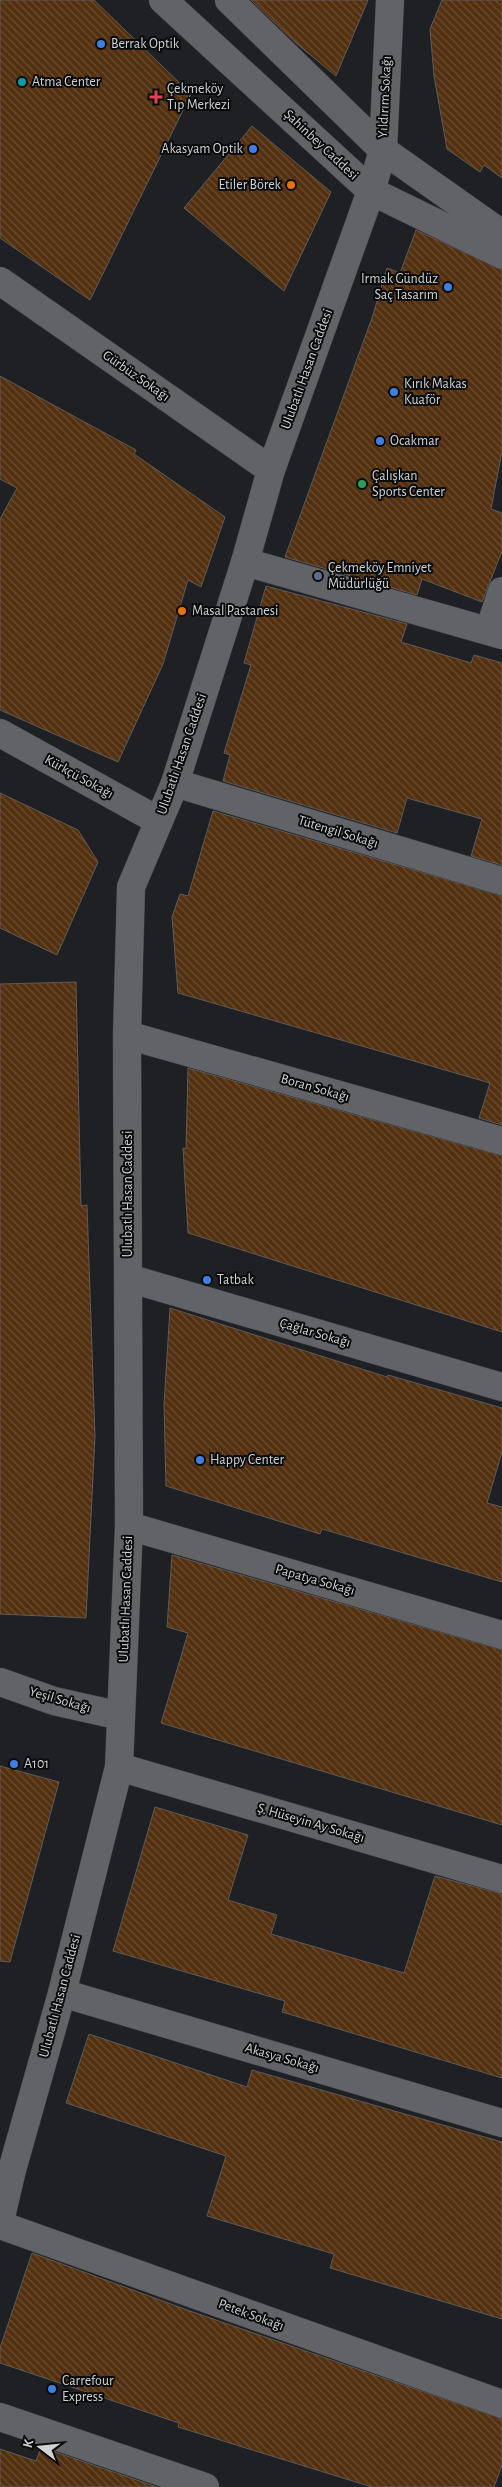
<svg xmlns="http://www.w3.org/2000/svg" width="502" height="2487" viewBox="0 0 502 2487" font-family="'Alegreya Sans',sans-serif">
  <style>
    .building { fill: url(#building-back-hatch); stroke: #5e5b59 }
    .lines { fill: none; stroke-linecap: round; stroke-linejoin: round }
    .minor-casing { stroke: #383a3c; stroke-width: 29 }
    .tertiary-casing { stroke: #383a3c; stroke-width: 29 }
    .secondary-casing { stroke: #383a3c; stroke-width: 29 }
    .minor { stroke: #616366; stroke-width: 28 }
    .tertiary { stroke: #616366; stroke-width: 28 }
    .secondary { stroke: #616366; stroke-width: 28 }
    .shop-dot { fill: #3f7fe0; stroke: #090a0b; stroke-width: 2 }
    .culture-dot { fill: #0f9aa8; stroke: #090a0b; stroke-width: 2 }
    .health-dot { fill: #e0444e; stroke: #090a0b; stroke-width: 2 }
    .food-dot { fill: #e8710a; stroke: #090a0b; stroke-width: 2 }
    .leisure-dot { fill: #2e9e5b; stroke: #090a0b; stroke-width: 2 }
    .service-dot { fill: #5c6f8a; stroke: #090a0b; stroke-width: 2 }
    .labels { text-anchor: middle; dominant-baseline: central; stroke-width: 4; stroke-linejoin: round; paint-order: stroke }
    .poi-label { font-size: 14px; fill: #d1d2d4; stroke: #090a0b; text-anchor: start }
    .street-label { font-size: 14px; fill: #d1d2d4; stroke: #090a0b }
  </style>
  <defs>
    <pattern id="building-back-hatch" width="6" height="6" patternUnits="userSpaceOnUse" patternTransform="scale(1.25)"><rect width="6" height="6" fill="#53300f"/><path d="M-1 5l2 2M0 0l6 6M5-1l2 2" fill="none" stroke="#6b4d31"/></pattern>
  </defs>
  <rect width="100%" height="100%" fill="#1e2023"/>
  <g class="building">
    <polygon points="0,0 94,0 191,94 90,300 0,238"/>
    <polygon points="251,0 368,0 336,76 297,44"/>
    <polygon points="442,0 502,0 502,178 484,165 480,172 447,149 434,76 430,29"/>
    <polygon points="252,126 331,192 284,291 184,208"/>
    <polygon points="416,230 502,270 502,451 491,509 502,513 502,551 482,602 422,579 417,595 285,557 372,318 387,268 400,273"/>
    <polygon points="0,376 136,450 134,454 225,517 201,587 188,580 163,664 118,762 0,710 0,519 17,488 0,479"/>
    <polygon points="266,586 407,624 401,642 471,663 474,655 502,663 502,865 471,856 482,819 407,798 397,833 223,781 230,755 224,753 251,665 244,663"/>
    <polygon points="0,793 78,830 98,862 57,955 0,928"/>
    <polygon points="213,811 502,896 502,1125 479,1118 490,1083 178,993 172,917 180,894 188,896"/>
    <polygon points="76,982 81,1206 87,1205 95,1436 86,1618 0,1614 0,984"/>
    <polygon points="188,1068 502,1156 502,1332 188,1233 183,1148 186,1149"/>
    <polygon points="170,1308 387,1377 388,1375 502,1408 502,1452 487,1503 502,1507 502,1582 322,1529 320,1534 166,1486 164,1405"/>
    <polygon points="172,1555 502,1650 502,1825 161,1723 188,1633 167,1627"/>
    <polygon points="0,1766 59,1782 10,1962 0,1961"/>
    <polygon points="155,1807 248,1835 228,1900 277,1915 271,1934 404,1973 435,1876 502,1894 502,2078 282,2012 285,2001 113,1951"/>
    <polygon points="89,2034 247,2087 252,2070 502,2142 502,2319 330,2268 334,2254 207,2216 226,2156 66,2103"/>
    <polygon points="32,2253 190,2311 502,2419 502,2465 494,2487 372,2487 178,2427 179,2423 0,2363 0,2348"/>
    <polygon points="41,2447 157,2487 0,2487 0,2449 36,2461"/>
  </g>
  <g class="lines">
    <defs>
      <g id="minor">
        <polyline points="0,281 271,470"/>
        <polyline points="245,562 502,635"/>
        <polyline points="489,631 502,591"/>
        <polyline points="0,733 159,821"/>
        <polyline points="175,783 502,881"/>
        <polyline points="127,1035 502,1141"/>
        <polyline points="128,1278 502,1387"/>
        <polyline points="129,1526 502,1635"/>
        <polyline points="0,1682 54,1701 121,1716"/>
        <polyline points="119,1767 502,1879"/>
        <polyline points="62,1993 502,2123"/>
        <polyline points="0,2225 502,2404"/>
        <polyline points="0,2417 205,2487"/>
      </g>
      <polyline id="tertiary" points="0,2221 12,2170 62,1993 119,1767 129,1526 127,1035 131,887 175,783 245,562 271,470 371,191 383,150 390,0"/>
      <g id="secondary">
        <polyline points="163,0 371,191 502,255"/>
        <polyline points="229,0 383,150 502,234"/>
      </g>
    </defs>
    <use href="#minor" class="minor-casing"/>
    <use href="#tertiary" class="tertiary-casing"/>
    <use href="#secondary" class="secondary-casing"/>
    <use href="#minor" class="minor"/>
    <use href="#tertiary" class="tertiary"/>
    <use href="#secondary" class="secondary"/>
  </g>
  <g class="shop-dot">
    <circle cx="101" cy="44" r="5"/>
    <circle cx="253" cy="149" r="5"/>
    <circle cx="448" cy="287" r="5"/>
    <circle cx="394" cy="392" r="5"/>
    <circle cx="380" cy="441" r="5"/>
    <circle cx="207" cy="1280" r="5"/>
    <circle cx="200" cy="1460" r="5"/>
    <circle cx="14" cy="1764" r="5"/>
    <circle cx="52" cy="2389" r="5"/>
  </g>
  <circle class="culture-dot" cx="22" cy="82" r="5"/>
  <path class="health-dot" d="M153.5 89.5h5v5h5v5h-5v5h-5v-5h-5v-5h5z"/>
  <g class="food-dot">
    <circle cx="291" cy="185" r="5"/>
    <circle cx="182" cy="611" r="5"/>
  </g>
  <circle class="leisure-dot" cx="362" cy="484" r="5"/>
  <circle class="service-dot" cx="318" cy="576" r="5"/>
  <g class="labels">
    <g class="poi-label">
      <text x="111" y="44">Berrak Optik</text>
      <text x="32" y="82">Atma Center</text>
      <text x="167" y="89">Çekmeköy<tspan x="167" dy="16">Tıp Merkezi</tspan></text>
      <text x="243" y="149" text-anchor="end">Akasyam Optik</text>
      <text x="281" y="185" text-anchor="end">Etiler Börek</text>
      <text x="438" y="279" text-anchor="end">Irmak Gündüz<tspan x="438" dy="16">Saç Tasarım</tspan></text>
      <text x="404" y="384">Kırık Makas<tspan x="404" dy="16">Kuaför</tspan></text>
      <text x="390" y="441">Ocakmar</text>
      <text x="372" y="476">Çalışkan<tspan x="372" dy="16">Sports Center</tspan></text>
      <text x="328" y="568">Çekmeköy Emniyet<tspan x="328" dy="16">Müdürlüğü</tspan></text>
      <text x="192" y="611">Masal Pastanesi</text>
      <text x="217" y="1280">Tatbak</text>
      <text x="210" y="1460">Happy Center</text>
      <text x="24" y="1764">A101</text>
      <text x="62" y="2381">Carrefour<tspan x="62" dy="16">Express</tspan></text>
    </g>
    <g class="street-label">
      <text transform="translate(385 97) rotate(-87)">Yıldırım Sokağı</text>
      <text transform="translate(321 145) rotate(43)">Şahinbey Caddesi</text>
      <text transform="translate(307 369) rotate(-70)">Ulubatlı Hasan Caddesi</text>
      <text transform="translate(136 376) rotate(35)">Gürbüz Sokağı</text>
      <text transform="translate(182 754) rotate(-71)">Ulubatlı Hasan Caddesi</text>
      <text transform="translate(79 777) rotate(29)">Kürkçü Sokağı</text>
      <text transform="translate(338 832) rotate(17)">Tütengil Sokağı</text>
      <text transform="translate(315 1088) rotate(16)">Boran Sokağı</text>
      <text transform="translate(128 1194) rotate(-90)">Ulubatlı Hasan Caddesi</text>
      <text transform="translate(315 1333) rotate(16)">Çağlar Sokağı</text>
      <text transform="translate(315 1580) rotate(16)">Papatya Sokağı</text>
      <text transform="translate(126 1599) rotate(-88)">Ulubatlı Hasan Caddesi</text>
      <text transform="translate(60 1700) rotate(16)">Yeşil Sokağı</text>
      <text transform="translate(311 1823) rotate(16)">Ş. Hüseyin Ay Sokağı</text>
      <text transform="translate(60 1996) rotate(-75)">Ulubatlı Hasan Caddesi</text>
      <text transform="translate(282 2058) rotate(16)">Akasya Sokağı</text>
      <text transform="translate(251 2315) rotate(20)">Petek Sokağı</text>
    </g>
  </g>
  <g transform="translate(40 2447) rotate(286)" stroke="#090a0b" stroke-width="4" paint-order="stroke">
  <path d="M0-4L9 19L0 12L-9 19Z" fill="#d1d2d4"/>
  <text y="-8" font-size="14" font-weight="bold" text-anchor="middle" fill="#d1d2d4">K</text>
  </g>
</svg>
